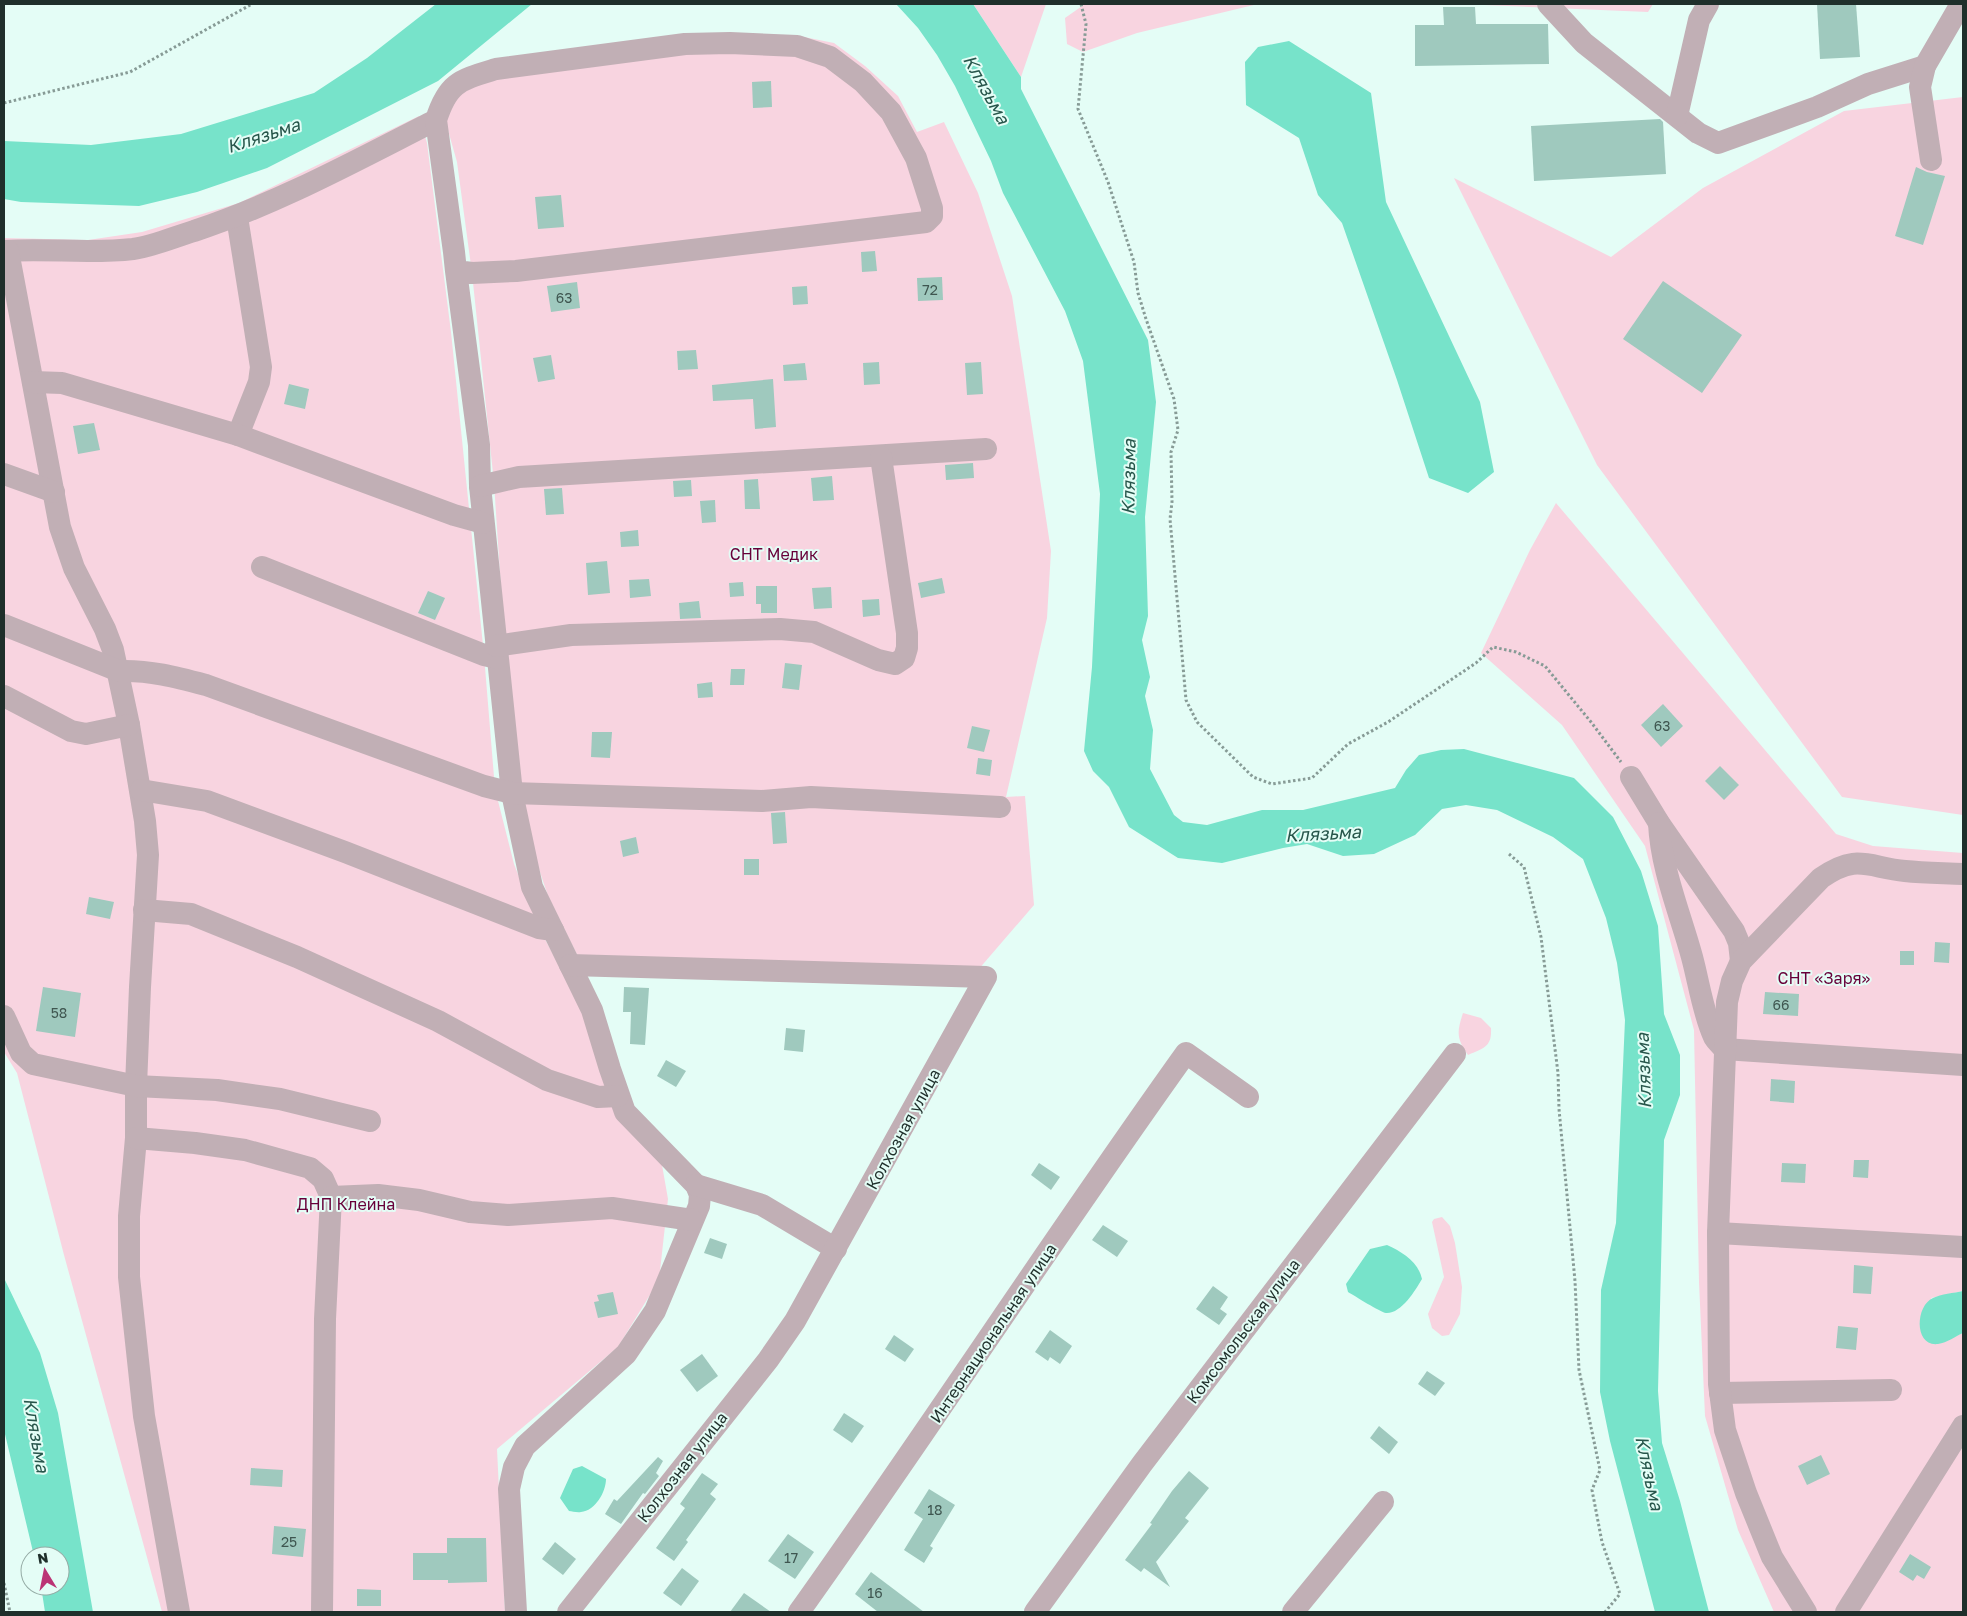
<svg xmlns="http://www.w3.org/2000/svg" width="1967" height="1616" viewBox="0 0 1967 1616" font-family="'Golos Text',sans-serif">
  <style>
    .green { fill: #f8d4e0 }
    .water { fill: #77e3ca }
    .building { fill: #9fc9be }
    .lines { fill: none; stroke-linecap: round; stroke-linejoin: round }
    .path { stroke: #879b96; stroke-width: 3; stroke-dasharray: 2.5 2.5; stroke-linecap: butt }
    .minor { stroke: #c1afb5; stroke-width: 22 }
    .labels { text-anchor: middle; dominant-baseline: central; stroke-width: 4; stroke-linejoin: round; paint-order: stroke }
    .number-label { font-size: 14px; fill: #3f5650 }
    .park-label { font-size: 16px; fill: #670039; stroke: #e4fdf6 }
    .street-label { font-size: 16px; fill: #1f2f2b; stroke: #e4fdf6 }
    .water-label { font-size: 18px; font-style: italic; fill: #27564b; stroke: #e4fdf6 }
  </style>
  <rect width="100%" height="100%" fill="#e4fdf6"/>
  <g class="green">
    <polygon points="973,4 1046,4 1021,77"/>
    <polygon points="1085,4 1258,4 1137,33 1083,52 1067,44 1065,18"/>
    <polygon points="1460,4 1653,4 1648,12"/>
    <polygon points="794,35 834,43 865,66 898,96 917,132 944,122 978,193 1012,296 1051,551 1047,618 1006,797 1025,796 1034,905 978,970 579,959 548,896 531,845 520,784 504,633 494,483 472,273 457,162 446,123 461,73"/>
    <polygon points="1963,97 1963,815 1842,797 1597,465 1454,178 1611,257 1703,188 1844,111"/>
    <polygon points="419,116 427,143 451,332 484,655 495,789 514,864 539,928 581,1006 662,1165 668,1199 659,1280 618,1347 497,1449 505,1612 162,1612 64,1255 17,1073 4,1052 4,238 88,240 142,232 239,203"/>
    <polygon points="1556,503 1836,834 1873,846 1963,853 1963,1291 1931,1298 1952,1338 1963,1333 1963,1612 1774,1612 1738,1530 1705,1416 1699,1282 1694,1030 1645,846 1562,725 1481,653 1530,550"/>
    <path d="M1463,1013l18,5 10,10c1,19 -7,20 -23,27 -12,-16 -11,-24 -5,-42z"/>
    <polygon points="1442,1217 1450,1226 1455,1243 1462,1287 1460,1314 1449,1335 1442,1336 1432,1328 1428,1314 1444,1277 1432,1222 1434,1219"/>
  </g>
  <g class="water">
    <polygon points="436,4 532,4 438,81 267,168 197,192 139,206 21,202 4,199 4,141 91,145 181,134 314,93 367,58"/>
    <polygon points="896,4 973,4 1021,77 1021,89 1148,340 1156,402 1145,517 1148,616 1142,640 1150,677 1145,696 1153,730 1150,769 1174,815 1183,822 1207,825 1262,810 1303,810 1395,788 1406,770 1419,755 1441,750 1464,749 1574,778 1613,817 1641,871 1658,926 1664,1014 1680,1055 1680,1095 1664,1140 1658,1391 1662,1443 1680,1501 1709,1612 1655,1612 1610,1441 1600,1392 1601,1290 1616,1223 1625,1020 1617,963 1606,918 1583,859 1553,837 1497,810 1466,805 1442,809 1415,835 1374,854 1343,856 1307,844 1283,848 1222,863 1178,858 1129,827 1109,787 1093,771 1084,751 1092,667 1100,494 1083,361 1065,311 1003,193 991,161 955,86 937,55 918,28"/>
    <polygon points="1289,41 1371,93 1386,202 1480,402 1494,472 1468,493 1429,478 1397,380 1342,223 1318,195 1299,138 1246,105 1245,62 1258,47"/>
    <path d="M1387,1245c15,7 31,16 35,34 -7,12 -21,35 -36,34 -6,-1 -31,-17 -38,-21l-2,-8 24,-35z"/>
    <polygon points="4,1278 40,1353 58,1413 93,1612 45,1612 41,1586 60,1586 60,1556 34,1556 4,1430"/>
    <path d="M1963,1291v42c-7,3 -16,10 -25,11 -24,3 -23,-38 -5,-46 8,-4 21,-5 30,-7z"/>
    <path d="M582,1466l24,13c0,13 -11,32 -25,33 -4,1 -9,-1 -12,-1l-9,-13 13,-29z"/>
  </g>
  <g class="building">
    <polygon points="1817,4 1856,4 1860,57 1820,59"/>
    <polygon points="1443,7 1475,7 1476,24 1548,24 1549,64 1415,66 1415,25 1444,25"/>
    <polygon points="771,81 772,107 753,108 752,82"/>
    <polygon points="1660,119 1663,122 1666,174 1534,181 1531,126"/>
    <polygon points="1916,167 1927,172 1945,176 1923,245 1895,236"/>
    <polygon points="561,195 564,227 538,229 535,197"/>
    <polygon points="875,251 877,271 862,272 861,252"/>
    <polygon points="942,277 943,300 918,301 917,278"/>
    <polygon points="1663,281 1742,335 1702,393 1623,339"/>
    <polygon points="577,282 580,308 551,312 547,286"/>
    <polygon points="807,286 808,304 793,305 792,287"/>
    <polygon points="696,350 698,369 678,370 677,351"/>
    <polygon points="551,355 555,379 538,382 533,358"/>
    <polygon points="879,362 880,384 864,385 863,363"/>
    <polygon points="981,362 983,394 967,395 965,363"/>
    <polygon points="805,363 807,380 784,381 783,365"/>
    <polygon points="773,379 776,427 755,429 753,399 713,401 712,385"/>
    <polygon points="289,384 309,389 305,409 284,404"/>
    <polygon points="94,423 100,450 78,454 73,426"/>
    <polygon points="973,463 974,478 946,480 945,465"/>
    <polygon points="832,476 834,500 813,501 811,478"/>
    <polygon points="758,479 760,509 745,509 744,480"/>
    <polygon points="691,480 692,496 674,497 673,481"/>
    <polygon points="562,488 564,514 546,515 544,489"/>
    <polygon points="715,500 716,522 702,523 700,501"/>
    <polygon points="638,530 639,546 621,547 620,532"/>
    <polygon points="607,561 610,593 588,595 586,563"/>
    <polygon points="942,578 945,593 921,598 918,583"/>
    <polygon points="649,579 651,596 630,598 629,580"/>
    <polygon points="743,582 744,596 730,597 729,583"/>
    <polygon points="756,586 777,586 777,613 761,613 761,604 756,604"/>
    <polygon points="831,587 832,608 814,609 812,588"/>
    <polygon points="428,591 445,598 435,620 418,613"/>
    <polygon points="879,599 880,615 863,617 862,600"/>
    <polygon points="699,601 701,618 680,619 679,603"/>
    <polygon points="785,663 802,665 799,690 782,688"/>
    <polygon points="731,669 745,669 744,685 730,685"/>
    <polygon points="712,682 713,697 698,698 697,684"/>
    <polygon points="1663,704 1683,726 1661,747 1641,725"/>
    <polygon points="972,726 990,730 984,752 967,748"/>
    <polygon points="592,732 612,732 610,758 591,757"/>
    <polygon points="978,758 992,760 990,776 976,774"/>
    <polygon points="1720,766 1739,785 1724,800 1705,781"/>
    <polygon points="785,812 787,843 773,844 771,813"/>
    <polygon points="636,837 639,853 623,857 620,841"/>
    <rect x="744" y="859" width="15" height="16"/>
    <polygon points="89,897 114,902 110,919 86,914"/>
    <polygon points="1935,942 1950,943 1949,963 1934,962"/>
    <rect x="1900" y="951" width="14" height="14"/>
    <polygon points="43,987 81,993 75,1037 36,1031"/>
    <polygon points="624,987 649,988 645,1045 630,1044 631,1012 623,1012"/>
    <polygon points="1765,992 1799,994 1798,1016 1763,1014"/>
    <polygon points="786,1028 805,1030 803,1052 784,1050"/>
    <polygon points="666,1060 686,1071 676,1087 657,1076"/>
    <polygon points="1771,1079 1795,1081 1794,1103 1770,1101"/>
    <polygon points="1854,1160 1869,1160 1868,1178 1853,1177"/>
    <polygon points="1039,1163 1060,1177 1051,1190 1031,1175"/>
    <polygon points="1782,1163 1806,1164 1805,1183 1781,1182"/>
    <polygon points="1103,1225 1128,1241 1117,1257 1092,1240"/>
    <polygon points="710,1238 727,1244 722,1259 704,1253"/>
    <polygon points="1854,1265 1873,1267 1871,1294 1853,1293"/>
    <polygon points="1213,1286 1228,1297 1220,1309 1227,1314 1219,1325 1196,1309"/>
    <polygon points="613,1292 618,1314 598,1318 594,1302 599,1301 597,1295"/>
    <polygon points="1838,1326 1858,1328 1856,1350 1836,1348"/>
    <polygon points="1050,1330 1072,1346 1060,1364 1050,1357 1048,1361 1035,1352"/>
    <polygon points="894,1335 914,1349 905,1362 885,1349"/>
    <polygon points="702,1354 718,1376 697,1392 680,1370"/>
    <polygon points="1427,1371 1445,1383 1435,1396 1418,1384"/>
    <polygon points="844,1413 864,1426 852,1443 833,1430"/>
    <polygon points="1379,1426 1398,1442 1389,1454 1370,1438"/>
    <polygon points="1821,1455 1830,1474 1807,1485 1798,1466"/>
    <polygon points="658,1457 663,1461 656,1473 659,1476 645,1494 643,1493 621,1524 605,1514 614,1499 617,1501"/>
    <polygon points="251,1468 283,1470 282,1487 250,1485"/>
    <polygon points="1189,1471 1209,1488 1185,1518 1189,1521 1156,1562 1170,1587 1144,1568 1141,1572 1125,1560 1152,1524 1150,1523 1172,1491"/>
    <polygon points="702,1473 718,1484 710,1494 716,1499 686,1540 688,1542 674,1561 656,1548 685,1508 680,1504"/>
    <polygon points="929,1489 955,1505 930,1546 933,1548 924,1563 904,1550 923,1519 914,1513"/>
    <polygon points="274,1526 306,1529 303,1557 272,1554"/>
    <polygon points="788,1534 814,1552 795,1579 768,1561"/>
    <polygon points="447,1538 486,1538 487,1582 448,1583 448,1580 413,1580 413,1553 447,1553"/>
    <polygon points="555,1542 576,1559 563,1575 542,1559"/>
    <polygon points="1910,1554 1931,1567 1924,1579 1917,1575 1913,1581 1899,1572"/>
    <polygon points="682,1568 699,1581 681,1606 663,1593"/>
    <polygon points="871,1572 924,1612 878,1612 855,1594"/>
    <polygon points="357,1589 381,1590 381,1606 357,1606"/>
    <polygon points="744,1593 771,1612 730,1612"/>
  </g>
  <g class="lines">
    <g class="path">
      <polyline points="1081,4 1086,24 1078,109 1108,182 1134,262 1138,293 1146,319 1174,399 1178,430 1171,452 1172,502 1170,519 1186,700 1197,722 1253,777 1272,784 1312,778 1348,744 1388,722 1476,663 1493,647 1516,652 1545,666 1591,722 1621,762"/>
      <polyline points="4,103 130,72 252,4"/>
      <polyline points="1509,854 1524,867 1541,937 1558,1073 1559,1109 1575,1281 1579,1370 1600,1470 1592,1490 1602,1542 1620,1594 1605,1612"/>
      <polyline points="4,1583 10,1612"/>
    </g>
    <g class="minor">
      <polyline points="1548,4 1584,43 1698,133 1718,143 1817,107 1868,84 1925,66"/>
      <polyline points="1677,116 1699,20 1708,4"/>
      <polyline points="1931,160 1920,87 1925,66 1961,4"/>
      <polyline points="237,217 261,367 259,382 238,435"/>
      <path d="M4,251c42,-3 86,3 129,-2 21,-3 41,-12 61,-18 85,-28 163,-71 242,-111"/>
      <polyline points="8,251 60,527 74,568 105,629 113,650 129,725 145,821 148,855 140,987 136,1086 136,1138 129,1216 129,1277 144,1416 179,1612"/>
      <path d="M456,271l16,2 44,-2 410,-49 6,-6v-8l-16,-50 -25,-46 -28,-30 -33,-25 -33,-11 -67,-3 -45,1 -189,25c-36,11 -48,13 -60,51l18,132 2,19 23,174 1,41 32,307 20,94 60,123 18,59 15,43 71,73 4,10 -1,11 -44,105 -29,43 -101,92 -11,21 -5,22 7,123"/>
      <polyline points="33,382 62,383 238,435 454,515 483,523"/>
      <polyline points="4,474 54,492"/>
      <polyline points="480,486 519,477 986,449"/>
      <polyline points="262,567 484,655 497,658"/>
      <path d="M4,625l115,46c31,-1 57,6 87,14l278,101 28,7 250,8 49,-4 189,10"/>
      <polyline points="496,646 571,635 780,629 814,632 878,660 895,664 904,658 907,648 907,633 881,457"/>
      <polyline points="4,696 71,731 86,734 129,725"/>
      <polyline points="1631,777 1659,823 1734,931 1739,943 1741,961"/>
      <polyline points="141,790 207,801 345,852 539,928 553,930"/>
      <path d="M1659,823c2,46 21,90 33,134 7,26 11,56 22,80 3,5 7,8 10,12l239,16"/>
      <polyline points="144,910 191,914 297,957 438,1021 547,1080 598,1097 618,1096"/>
      <polyline points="4,1016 21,1053 33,1064 136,1086 217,1090 280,1099 370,1121"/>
      <polyline points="136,1138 195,1143 245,1150 310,1168 323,1179 331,1197 325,1319 322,1612"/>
      <polyline points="696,1185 762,1205 836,1249"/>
      <polyline points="331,1197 378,1195 419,1200 470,1212 508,1215 612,1208 692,1220"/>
      <polyline points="1718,1233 1963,1247"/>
      <polyline points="1720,1393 1891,1390"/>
      <polyline points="568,1612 768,1360 795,1321 986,977 570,965"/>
      <path d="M799,1612c132,-185 255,-375 387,-559l62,44"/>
      <polyline points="1035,1612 1142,1464 1455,1054"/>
      <polyline points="1293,1612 1383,1502"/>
      <path d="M1806,1612l-34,-55 -26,-64 -21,-63 -6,-46 -1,-151 9,-231 5,-21 9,-20 80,-83c36,-25 46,-11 84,-7 19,2 39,2 58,3"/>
      <polyline points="1846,1612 1963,1426"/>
    </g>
  </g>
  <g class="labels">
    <g class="number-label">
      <text x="930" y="289">72</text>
      <text x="564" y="297">63</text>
      <text x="1662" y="725">63</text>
      <text x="1781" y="1004">66</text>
      <text x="59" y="1012">58</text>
      <text x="935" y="1509">18</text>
      <text x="289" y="1541">25</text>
      <text x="791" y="1557">17</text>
      <text x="875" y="1592">16</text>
    </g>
    <g class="park-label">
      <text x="774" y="554">СНТ Медик</text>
      <text x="1824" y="978">СНТ «Заря»</text>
      <text x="346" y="1204">ДНП Клейна</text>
    </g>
    <g class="street-label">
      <text transform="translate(903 1129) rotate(-61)">Колхозная улица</text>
      <text transform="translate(1243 1331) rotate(-53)">Комсомольская улица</text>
      <text transform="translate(993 1333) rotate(-56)">Интернациональная улица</text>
      <text transform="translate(682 1467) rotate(-52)">Колхозная улица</text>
    </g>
    <g class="water-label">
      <text transform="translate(987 89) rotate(61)">Клязьма</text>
      <text transform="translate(263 135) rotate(-18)">Клязьма</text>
      <text transform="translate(1128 477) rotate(-89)">Клязьма</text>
      <text transform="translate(1323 833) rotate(-3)">Клязьма</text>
      <text transform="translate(1643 1071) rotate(-92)">Клязьма</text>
      <text transform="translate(37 1435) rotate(80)">Клязьма</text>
      <text transform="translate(1650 1473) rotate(78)">Клязьма</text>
    </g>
  </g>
  <rect width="1967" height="1616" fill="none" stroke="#1f2f2b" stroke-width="10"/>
  <g transform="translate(45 1571) rotate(350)"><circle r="24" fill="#e4fdf6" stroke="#95aba5"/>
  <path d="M0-4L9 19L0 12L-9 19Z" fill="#bb3475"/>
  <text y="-8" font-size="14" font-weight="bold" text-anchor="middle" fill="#1f2f2b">N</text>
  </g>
</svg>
